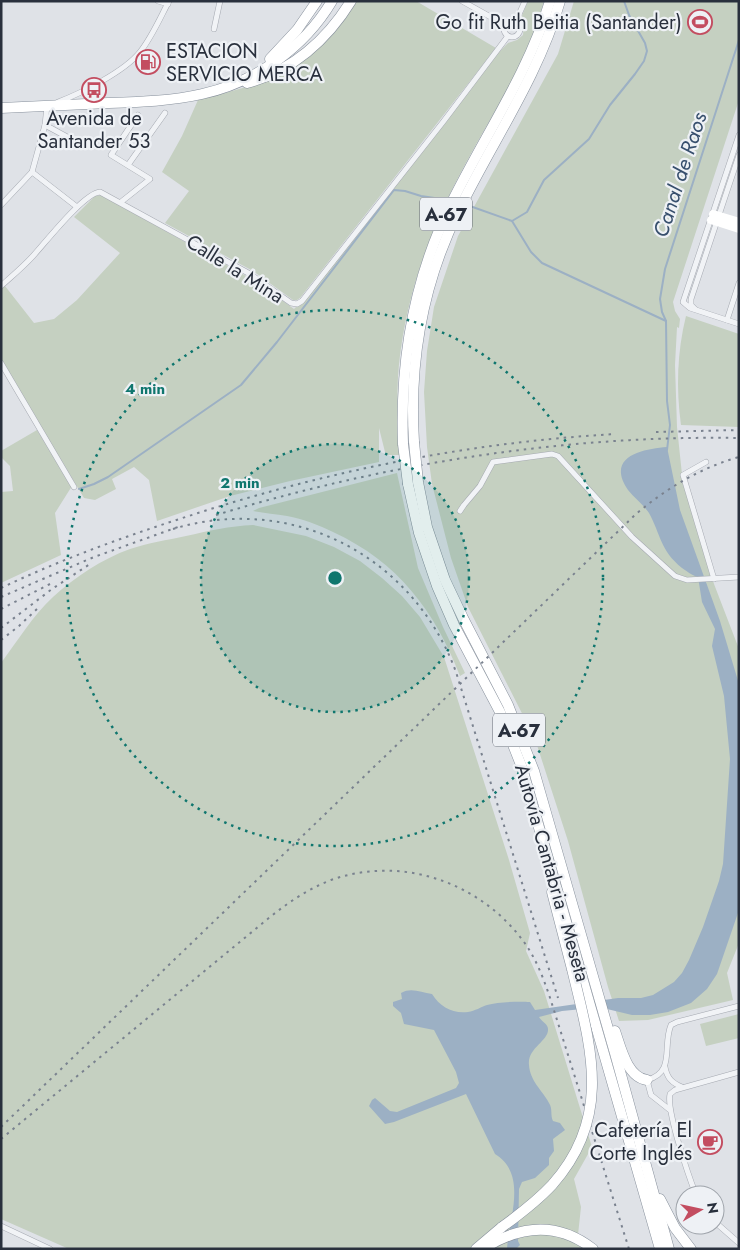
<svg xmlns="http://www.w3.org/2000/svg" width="740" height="1250" viewBox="0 0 740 1250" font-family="Jost,sans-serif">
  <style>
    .green { fill: #c5d0c1 }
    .water { fill: #9cb0c4 }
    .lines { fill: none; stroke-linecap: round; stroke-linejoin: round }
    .stream { stroke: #9cb0c4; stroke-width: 2 }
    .street-casing { stroke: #a5a9b1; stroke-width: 6 }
    .highway-casing { stroke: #87909c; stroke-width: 11 }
    .street { stroke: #f1f3f6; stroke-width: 5 }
    .secondary { stroke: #fff; stroke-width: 8 }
    .highway { stroke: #fff; stroke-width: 10 }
    .rail { stroke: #7a828f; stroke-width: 2; stroke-dasharray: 2.5 5; stroke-linecap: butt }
    .highway-bridge-casing { stroke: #87909c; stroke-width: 11; stroke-linecap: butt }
    .highway-bridge { stroke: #fff; stroke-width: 10 }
    .ring { fill: none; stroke: #0f766e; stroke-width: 2.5; stroke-dasharray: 2.5 5 }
    .labels { text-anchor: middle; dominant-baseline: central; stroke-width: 4.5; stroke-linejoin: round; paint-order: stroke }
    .shield { fill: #eef1f5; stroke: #646a74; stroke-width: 1 }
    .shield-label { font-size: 19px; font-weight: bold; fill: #29303d }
    .poi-label { font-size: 20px; fill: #29303d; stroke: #eef1f5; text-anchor: end }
    .street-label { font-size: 20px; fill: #29303d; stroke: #eef1f5 }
    .water-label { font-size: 21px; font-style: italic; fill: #374f6d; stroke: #eef1f5 }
    .centre { fill: #0f766e; stroke: #eef1f5; stroke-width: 2.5 }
    .ring-label { font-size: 15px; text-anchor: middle; font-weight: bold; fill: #0f766e; stroke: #eef1f5; stroke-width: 4.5; stroke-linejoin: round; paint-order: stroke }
  </style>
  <rect width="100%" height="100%" fill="#dfe2e7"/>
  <g class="green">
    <path d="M356,1h60l80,47 -196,250 -3,2h-4l-40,-29 -88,-48 24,-32 -27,-19 20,-36 16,-36c38,-10 76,-18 108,-41 20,-15 36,-38 50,-58z"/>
    <path d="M528,1h16c-5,17 -10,34 -17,50 -28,58 -65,112 -90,171 -19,45 -33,93 -38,142 -3,30 -1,61 0,91h-11l-3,-3 -6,-24v34l-89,19 -60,15 -73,25 -8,-41 -15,-13 -22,12 4,10 -21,11 -11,-2 -83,-137v-71l4,-4 29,37 20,-4 23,-19 43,-47 -46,-36 21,-21 6,-1 156,87 37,27 19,-19 187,-239 8,-8 9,-3 6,-5 1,-12 -3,-5z"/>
    <polygon points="574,1 739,1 739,100 673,302 675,311 680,319 679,328 677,327 675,365 677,427 683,484 714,584 739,649 739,943 727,973 733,1000 648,1020 619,1021 608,987 568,841 535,739 468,607 451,558 432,484 427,447 424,392 427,351 434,307 458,236 558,54"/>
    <path d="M686,316l53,18v93l-58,-2c-5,-36 -4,-73 5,-109z"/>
    <polygon points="37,430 72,486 55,513 61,555 1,583 1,492 13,491 10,466 1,457 1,451"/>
    <path d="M397,473l21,95 25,59 22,46 -5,3c-25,-65 -62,-114 -127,-144 -14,-7 -30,-13 -46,-16 -11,-2 -23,-3 -34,-5l6,-3z"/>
    <path d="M253,525l53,11 28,11 26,14 22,17 20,18 18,21 24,40 65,203 21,73 -4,18 18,40 48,156 -18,32 7,28 -4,37 6,5h-514l-68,-30v-556c16,-21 32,-48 52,-66 22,-20 49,-38 77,-48 18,-6 37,-9 56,-13 22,-5 44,-10 67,-11z"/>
    <polygon points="739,1014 739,1038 706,1046 700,1024"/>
  </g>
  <path class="water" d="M667,447l13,63 40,111 19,63v226l-22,64 -10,15 -16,14 -23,9 -18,3h-18l-25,-6 -14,-1 -31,3 -23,6c3,5 9,7 9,12 1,12 -21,19 -19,36 1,16 13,25 20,38 4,6 1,12 4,18l7,2 5,7 -12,9 1,12 -5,7v7l-14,13 -13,4 -3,7 -1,52 2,4 -4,4h-9c2,-31 21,-75 -12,-95l-29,-60 -72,28 -9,2 -16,-18 3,-6 3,-2 15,13 7,1 59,-24 3,-5 -3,-11 -22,-42 -30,-6 -3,-11 -8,-7v-4l9,-3 -1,-6c11,-6 20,0 31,1 8,13 21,20 36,18 7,-1 13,-5 19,-7 11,-3 32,-4 43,-3l5,8 83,-12h23l12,-3 21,-13 8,-9 7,-13 14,-33 16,-46 4,-17 7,-105 -6,-63 -12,-50 3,-17 -13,-27 -4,-25c-7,-2 -10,-5 -16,-9 -22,-18 -21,-33 -33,-55 -6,-9 -15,-15 -21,-23 -23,-34 15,-41 39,-43z"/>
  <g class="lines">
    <g class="stream">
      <polyline points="467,205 512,221 531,252 542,263 666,321"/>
      <polyline points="512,221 527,212 544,180 589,139 610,105 635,74 644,61 647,51 645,43 629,15 624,1"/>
      <polyline points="667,450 670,425 667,401 666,321 662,312 660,299 665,269 739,40"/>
      <polyline points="79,489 94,484 108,477 241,385 277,342 394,190 405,191 421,196 448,200"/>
    </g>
    <defs>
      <g id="street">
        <polyline points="158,1 168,4"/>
        <polyline points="462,1 505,25"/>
        <circle cx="512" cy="29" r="8"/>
        <polyline points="516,21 525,1"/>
        <polyline points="214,29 220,1"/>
        <path d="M58,102c24,-9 67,-31 82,-50 12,-15 20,-34 29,-51"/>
        <polyline points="45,125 82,145"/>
        <polyline points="739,135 683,302 690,308 739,324"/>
        <polyline points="128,165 165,113"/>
        <polyline points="32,172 77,207"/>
        <polyline points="121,202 150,179 111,155 138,115"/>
        <polyline points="1,205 32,172 45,125 47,106 48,106"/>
        <path d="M1,286c11,-10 22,-19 32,-30 12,-13 51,-63 67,-64l150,82 41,29 6,1 5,-3 141,-179 65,-86"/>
        <polyline points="695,309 691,305 691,299 739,155"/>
        <polyline points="727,320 739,283"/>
        <polyline points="1,363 74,487"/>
        <polyline points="706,462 683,475 714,579"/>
        <polyline points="460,511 464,505 480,486 493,462 552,454 558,456 632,537 675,576 687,580 739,577"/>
        <path d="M665,1067c2,11 7,16 17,20"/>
        <path d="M670,1110l-19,-15 -4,-15c29,-8 15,-34 24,-55l6,-3 62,-16"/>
        <path d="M696,1195c-7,-18 -30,-85 -26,-101l5,-4 64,-18"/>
        <polyline points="715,1222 739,1243"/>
        <polyline points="1,1226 50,1249"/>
      </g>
      <g id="highway">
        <polyline points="270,59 297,30 317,1"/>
        <path d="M247,83c45,-12 80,-43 104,-82"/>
        <path d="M1,108c36,-2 71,-3 107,-5 31,-1 64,-2 94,-9 54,-12 102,-46 130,-93"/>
        <path d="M414,442c-5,-80 9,-160 45,-232 34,-70 79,-133 101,-209"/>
        <path d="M403,444c-3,-84 11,-166 49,-242 33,-67 76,-128 98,-201"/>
        <polyline points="418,482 427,527 445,580 463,618 508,705 534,771 615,1053 669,1249"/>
        <polyline points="408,484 419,533 437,586 454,625 500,712 521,765 660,1249"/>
        <polyline points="552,892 572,969"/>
        <path d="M615,1031c6,17 12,46 32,49"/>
        <polyline points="660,1199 675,1228 691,1249"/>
        <polyline points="476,1249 502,1227"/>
        <path d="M483,1249c37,-24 74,-28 110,0"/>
      </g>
    </defs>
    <use href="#street" class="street-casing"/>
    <use href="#highway" class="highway-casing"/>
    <use href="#street" class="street"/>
    <g class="secondary">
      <polyline points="713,214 739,222"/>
      <polyline points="711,220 739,229"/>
    </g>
    <use href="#highway" class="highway"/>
    <g class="rail">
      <polyline points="656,432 739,430"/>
      <path d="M216,515c169,-51 346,-80 523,-77"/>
      <path d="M173,529c118,-36 240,26 283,143l102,326"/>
      <path d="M1,588c63,-30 128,-53 194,-74 137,-44 278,-72 421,-80"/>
      <polyline points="1,597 94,557 178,527"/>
      <polyline points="1,609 50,584"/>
      <polyline points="1,628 52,589 90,564"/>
      <polyline points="1,640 19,626 37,609"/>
      <path d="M1,1127l635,-613c31,-26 64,-46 103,-57"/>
      <path d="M1,1139l269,-222c19,-15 38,-28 61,-37 71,-25 149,2 193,62 13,18 21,40 28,62l77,245"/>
    </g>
    <defs>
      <g id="highway-bridge">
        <polyline points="414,442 418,482"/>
        <polyline points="403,444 408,484"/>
        <path d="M502,1227c18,-13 35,-26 50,-42 61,-68 39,-137 20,-216"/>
      </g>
    </defs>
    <use href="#highway-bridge" class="highway-bridge-casing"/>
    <use href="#highway-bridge" class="highway-bridge"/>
  </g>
  <circle cx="335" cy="578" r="134" fill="#0f766e" fill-opacity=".12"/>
  <g class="ring">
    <circle cx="335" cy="578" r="134"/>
    <circle cx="335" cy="578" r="268"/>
  </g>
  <defs>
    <symbol id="stadium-ring" viewBox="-11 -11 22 22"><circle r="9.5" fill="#eef1f5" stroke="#c34d60" stroke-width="1.5"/><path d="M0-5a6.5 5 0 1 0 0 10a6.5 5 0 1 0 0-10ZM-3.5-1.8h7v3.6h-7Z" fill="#c34d60"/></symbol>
    <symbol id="fuel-ring" viewBox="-11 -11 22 22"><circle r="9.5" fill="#eef1f5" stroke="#c34d60" stroke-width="1.5"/><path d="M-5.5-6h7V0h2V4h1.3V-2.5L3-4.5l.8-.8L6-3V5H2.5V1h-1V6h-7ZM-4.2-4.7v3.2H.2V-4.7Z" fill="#c34d60"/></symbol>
    <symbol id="bus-ring" viewBox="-11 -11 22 22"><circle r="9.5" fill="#eef1f5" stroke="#c34d60" stroke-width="1.5"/><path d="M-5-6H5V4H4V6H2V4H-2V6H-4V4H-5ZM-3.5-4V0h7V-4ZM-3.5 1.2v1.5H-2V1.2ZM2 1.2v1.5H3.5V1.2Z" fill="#c34d60"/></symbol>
    <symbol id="cafe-ring" viewBox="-11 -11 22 22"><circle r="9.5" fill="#eef1f5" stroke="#c34d60" stroke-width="1.5"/><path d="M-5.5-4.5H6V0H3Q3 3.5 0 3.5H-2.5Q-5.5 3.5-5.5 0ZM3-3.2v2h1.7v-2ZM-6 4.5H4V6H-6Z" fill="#c34d60"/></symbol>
  </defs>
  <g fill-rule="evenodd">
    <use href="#stadium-ring" x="686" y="8" width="28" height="28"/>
    <use href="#fuel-ring" x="134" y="48" width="28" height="28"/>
    <use href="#bus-ring" x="80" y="76" width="28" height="28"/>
    <use href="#cafe-ring" x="696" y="1128" width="28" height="28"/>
  </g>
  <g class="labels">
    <g class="shield">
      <rect x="420" y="197.5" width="52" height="33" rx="4"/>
      <rect x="493" y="713.5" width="52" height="33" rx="4"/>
    </g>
    <g class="shield-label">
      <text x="446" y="214">A-67</text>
      <text x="519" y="730">A-67</text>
    </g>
    <g class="poi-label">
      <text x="682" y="22">Go fit Ruth Beitia (Santander)</text>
      <text x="166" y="51" text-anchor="start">ESTACION<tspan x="166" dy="23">SERVICIO MERCA</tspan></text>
      <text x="94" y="118" text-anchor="middle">Avenida de<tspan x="94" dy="23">Santander 53</tspan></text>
      <text x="692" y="1130">Cafetería El<tspan x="692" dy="23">Corte Inglés</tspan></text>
    </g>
    <g class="street-label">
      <text transform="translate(235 269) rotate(32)">Calle la Mina</text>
      <text transform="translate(552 873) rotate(74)">Autovía Cantabria - Meseta</text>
    </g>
    <g class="water-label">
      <text transform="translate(680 175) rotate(-72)">Canal de Raos</text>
    </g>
  </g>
  <circle cx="335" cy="578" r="8" class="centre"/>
  <g class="ring-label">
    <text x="145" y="394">4 min</text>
    <text x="240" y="488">2 min</text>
  </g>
  <rect width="740" height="1250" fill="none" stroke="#29303d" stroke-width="5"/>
  <g transform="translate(700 1210) rotate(81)"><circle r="24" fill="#eef1f5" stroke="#9fa4ab"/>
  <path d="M0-4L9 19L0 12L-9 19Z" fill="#c34d60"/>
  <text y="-8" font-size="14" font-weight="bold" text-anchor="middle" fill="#29303d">N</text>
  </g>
</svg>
